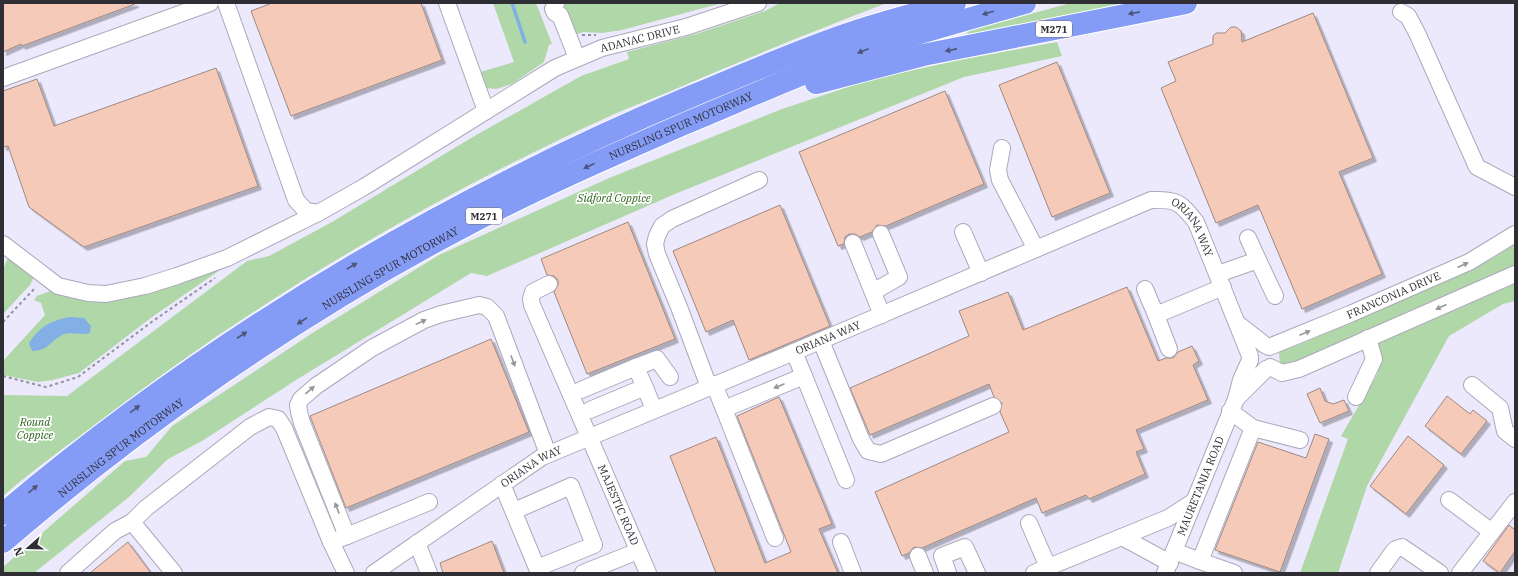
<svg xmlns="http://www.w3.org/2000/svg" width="1518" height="576" viewBox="0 0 1518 576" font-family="'IBM Plex Serif',serif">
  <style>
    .green { fill: #b0d7a7 }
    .water { fill: #82afe5 }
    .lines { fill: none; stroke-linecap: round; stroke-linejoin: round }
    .stream { stroke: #82afe5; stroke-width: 3.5 }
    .building { fill: #f6cab9; stroke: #9d8982; filter: url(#shadow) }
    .minor-casing { stroke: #aba8ba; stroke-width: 18 }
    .highway-casing { stroke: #fff; stroke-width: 24 }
    .path { stroke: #94919f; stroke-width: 2; stroke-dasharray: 3 3; stroke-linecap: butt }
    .minor { stroke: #fff; stroke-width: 16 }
    .highway { stroke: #849cf6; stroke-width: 22 }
    .oneway { fill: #4d5479 }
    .oneway2 { fill: #97969a }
    .labels { text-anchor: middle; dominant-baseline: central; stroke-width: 3.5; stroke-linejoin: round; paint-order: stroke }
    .shield { fill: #fff; stroke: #6d6d72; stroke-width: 1 }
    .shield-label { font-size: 10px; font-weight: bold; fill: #2f2e35 }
    .street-label { font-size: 11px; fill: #2f2e35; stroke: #fff }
    .park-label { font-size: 11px; font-style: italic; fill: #296218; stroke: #fff }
  </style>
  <defs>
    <filter id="shadow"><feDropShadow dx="3.5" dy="3.5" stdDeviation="0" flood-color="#0004"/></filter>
  </defs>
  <rect width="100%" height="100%" fill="#ede9fd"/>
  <g class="green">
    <polygon points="493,3 536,3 552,44 549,45 544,62 512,84 496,89 486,88 477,73 514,62"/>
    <polygon points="563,3 722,3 622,30 602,33 584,32 574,35 572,31"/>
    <path d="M780,3h107c-71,27 -140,55 -209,85 -23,10 -47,18 -70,29 -180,82 -352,184 -508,304 -33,25 -66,48 -97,75v-101l64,1 180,-135 22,-5 63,-34 139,-84 110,-62 48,-17 -2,-7 69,-18 69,-23z"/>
    <polygon points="1071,3 1149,3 969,37 967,31"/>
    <polygon points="1057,42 1062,56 964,77 675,194 487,276 471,273 296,380 202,441 168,459 129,497 34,573 3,573 3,567 125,461 146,457 172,426 314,332 439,255 609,178 782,109 869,80 959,60"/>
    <polygon points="1515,244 1515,268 1284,370 1280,364 1279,353 1281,351 1303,343 1452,277 1493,258"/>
    <polygon points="9,255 34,277 30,285 3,314 3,270"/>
    <polygon points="233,261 152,317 79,373 53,380 38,382 3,375 3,361 45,315 41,303 34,300 37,296 53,290 66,295"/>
    <polygon points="1515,282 1515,301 1503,304 1449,336 1367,486 1338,573 1300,573 1348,439 1341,436 1377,375 1381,360 1378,340"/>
  </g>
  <path class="water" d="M71,317l13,1 7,8 -1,7c-9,3 -19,-2 -28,2 -13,7 -14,16 -30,16l-3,-8c11,-17 23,-23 42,-26z"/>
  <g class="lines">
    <polyline class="stream" points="512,3 525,42"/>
  </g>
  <g class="building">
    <polygon points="3,3 135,3 135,4 22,46 21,44 3,52"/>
    <polygon points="272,3 421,3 442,60 291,116 251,11"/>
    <polygon points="1313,13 1373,158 1339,172 1382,274 1302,309 1258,205 1216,223 1161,88 1176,81 1168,62 1213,44 1213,36 1216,33 1225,33 1231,27 1236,27 1241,31 1242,42"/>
    <polygon points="1057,62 1110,193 1052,217 999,85"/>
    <polygon points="216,68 258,186 84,247 29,207 8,146 3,147 3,91 37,79 54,126"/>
    <polygon points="945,91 984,184 886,226 877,225 872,232 860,237 855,234 849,234 845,237 844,244 838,246 799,152"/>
    <polygon points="780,205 830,326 749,360 733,320 706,332 673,251"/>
    <polygon points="628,222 675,339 587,374 554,292 558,285 558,280 554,276 547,275 541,259"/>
    <polygon points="1127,287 1158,361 1166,358 1173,358 1178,352 1192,346 1199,361 1193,365 1208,400 1136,430 1144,449 1136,452 1145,474 1089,499 1086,495 1042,513 1036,498 922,548 914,547 909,553 902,556 875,492 1009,432 1000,412 1002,403 994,397 989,384 870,435 850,388 969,336 959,311 1008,292 1023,330"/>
    <polygon points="491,339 529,432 346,508 310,416"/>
    <polygon points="1320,388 1325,401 1333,404 1344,400 1349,411 1320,423 1307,394"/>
    <polygon points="1447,396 1470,414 1473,410 1487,421 1461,454 1425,426"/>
    <polygon points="779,397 832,524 819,529 838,573 716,573 670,456 716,437 765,563 791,552 737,416"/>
    <polygon points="1315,434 1329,439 1280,572 1215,550 1258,442 1306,458"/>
    <polygon points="1408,436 1444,465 1406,514 1370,486"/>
    <polygon points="1509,525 1515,530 1515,551 1500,573 1483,561"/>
    <polygon points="492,541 504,573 443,573 440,563"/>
    <polygon points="128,542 151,573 90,573"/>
  </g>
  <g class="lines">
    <defs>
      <g id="minor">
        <polyline points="226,3 296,200 306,211 318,213"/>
        <polyline points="447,3 486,111"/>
        <polyline points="556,4 553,9 555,13 560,15 577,58"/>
        <polyline points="1401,12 1408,16 1417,33 1477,167 1515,187"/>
        <polyline points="3,78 210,3"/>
        <polyline points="1002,148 998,170 1000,180 1036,249"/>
        <polyline points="963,232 981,273"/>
        <polyline points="1248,238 1258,260"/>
        <polyline points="853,243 882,315"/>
        <path id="s1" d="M3,244l55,42 30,7 18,1 39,-8 32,-10 50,-18 91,-45 46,-26 191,-119 47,-20 84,-21 72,-24"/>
        <polyline points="1218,274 1258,260 1275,296"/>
        <path id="s2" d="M549,284l-16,8 -2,7 1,6 116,268"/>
        <polyline points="1145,289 1156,315"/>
        <polyline points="873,292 899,277 881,234"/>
        <polyline points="1237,323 1265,345"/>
        <polyline points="821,341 861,439 868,451 881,454 993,406"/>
        <path id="s3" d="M1269,347l81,-33 119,-52 46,-28"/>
        <polyline points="1169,349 1156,315 1223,287"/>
        <polyline points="636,367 657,359 670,377"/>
        <polyline points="1270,367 1282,373 1299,369 1515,274"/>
        <polyline points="804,376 846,480"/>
        <polyline points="714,384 724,409 804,376 794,352"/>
        <polyline points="1472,385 1500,408 1505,431 1515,439"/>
        <polyline points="709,387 679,307 657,254 655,244 657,236 662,226 672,219 759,180"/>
        <polyline points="581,390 636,367 654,409"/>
        <polyline points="1356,397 1374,359 1368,338"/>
        <polyline points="1236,399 1266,369"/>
        <polyline points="724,409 775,538"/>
        <polyline points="590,410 645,387"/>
        <polyline points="1253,428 1300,440"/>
        <polyline points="502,484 537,568 594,545 571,486 514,511"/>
        <polyline points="1449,500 1492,532"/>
        <polyline points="1029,523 1048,567"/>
        <polyline points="347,536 429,502"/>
        <polyline points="1122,537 1170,563"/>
        <polyline points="841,542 853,573"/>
        <polyline points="417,543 429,573"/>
        <polyline points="1174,551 1200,561 1253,428 1230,411"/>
        <polyline points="918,556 925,573"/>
        <polyline points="1200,561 1234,573"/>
        <polyline points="68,573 115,531 132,522"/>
        <polyline points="174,573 132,522 146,508 250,427 269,417 278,419 284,428 331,542"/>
        <polyline points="346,573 331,542 347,536 302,423 299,412 298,405 301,399 316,386 372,348 424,320 441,314 479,305 487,307 496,316 548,454"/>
        <path id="s4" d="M374,573l168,-116 252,-105 357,-152c26,-1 29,2 45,22l54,134"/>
        <polyline points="583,573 638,551"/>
        <polyline points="948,573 942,556 965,547 977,573"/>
        <polyline points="1034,573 1168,518 1193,502"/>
        <path id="s5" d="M1165,573l71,-174 5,-19 9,-20"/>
        <polyline points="1378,573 1393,552 1396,549 1402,547 1440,573"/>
        <polyline points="1460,573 1515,502"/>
      </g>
      <g id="highway">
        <polyline points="816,83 923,55 1186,3"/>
        <path d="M3,514c207,-175 439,-313 689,-418 51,-21 101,-43 153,-61 36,-13 74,-22 110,-32"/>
        <path id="s6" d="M3,542c138,-119 296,-229 458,-314 72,-38 147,-71 223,-104 63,-26 125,-55 190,-77 50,-16 101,-30 151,-44"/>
      </g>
    </defs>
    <use href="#minor" class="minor-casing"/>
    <use href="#highway" class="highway-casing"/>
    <g class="path">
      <polyline points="582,35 596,35"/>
      <polyline points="3,322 36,287"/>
      <polyline points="3,376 46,387 78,377 153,321 215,278"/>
    </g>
    <use href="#minor" class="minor"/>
    <use href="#highway" class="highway"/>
  </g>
  <defs><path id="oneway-solid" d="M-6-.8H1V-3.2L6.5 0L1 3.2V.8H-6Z"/></defs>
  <g class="oneway">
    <use href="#oneway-solid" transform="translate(988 13) rotate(164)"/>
    <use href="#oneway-solid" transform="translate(1134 13) rotate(169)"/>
    <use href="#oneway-solid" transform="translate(951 50) rotate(169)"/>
    <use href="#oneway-solid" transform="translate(863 51) rotate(159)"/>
    <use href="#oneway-solid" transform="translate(589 166) rotate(156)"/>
    <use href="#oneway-solid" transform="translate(352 266) rotate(-31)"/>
    <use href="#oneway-solid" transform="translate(302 321) rotate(147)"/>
    <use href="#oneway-solid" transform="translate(242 335) rotate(-33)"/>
    <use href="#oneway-solid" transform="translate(135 409) rotate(-37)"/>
    <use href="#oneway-solid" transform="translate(33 489) rotate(-40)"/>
  </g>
  <g class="oneway2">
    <use href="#oneway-solid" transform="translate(1463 265) rotate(-24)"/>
    <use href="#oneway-solid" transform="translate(1441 307) rotate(156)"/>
    <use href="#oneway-solid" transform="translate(421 322) rotate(-26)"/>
    <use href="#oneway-solid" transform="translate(1305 333) rotate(-23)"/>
    <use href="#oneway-solid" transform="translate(513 361) rotate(70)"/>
    <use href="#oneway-solid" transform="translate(779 386) rotate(157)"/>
    <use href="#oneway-solid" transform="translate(310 390) rotate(-41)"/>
    <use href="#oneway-solid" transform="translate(337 508) rotate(-111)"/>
  </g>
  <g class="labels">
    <g class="shield">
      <rect x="1036" y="21" width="36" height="16" rx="3"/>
      <rect x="466" y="208" width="36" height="16" rx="3"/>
    </g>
    <g class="shield-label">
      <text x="1054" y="29">M271</text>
      <text x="484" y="216">M271</text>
    </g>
    <g class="street-label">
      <text stroke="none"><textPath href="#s1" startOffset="714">ADANAC DRIVE</textPath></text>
      <text stroke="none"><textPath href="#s6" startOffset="799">NURSLING SPUR MOTORWAY</textPath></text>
      <text stroke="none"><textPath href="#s4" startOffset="921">ORIANA WAY</textPath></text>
      <text stroke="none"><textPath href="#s6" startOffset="475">NURSLING SPUR MOTORWAY</textPath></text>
      <text stroke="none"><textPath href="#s3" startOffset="135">FRANCONIA DRIVE</textPath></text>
      <text stroke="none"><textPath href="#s4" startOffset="514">ORIANA WAY</textPath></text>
      <text stroke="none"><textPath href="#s6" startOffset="151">NURSLING SPUR MOTORWAY</textPath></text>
      <text stroke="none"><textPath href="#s4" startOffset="190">ORIANA WAY</textPath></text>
      <text stroke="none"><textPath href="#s5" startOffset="94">MAURETANIA ROAD</textPath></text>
      <text stroke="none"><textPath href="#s2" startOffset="249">MAJESTIC ROAD</textPath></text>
    </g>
    <g class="park-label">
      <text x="614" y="198">Sidford Coppice</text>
      <text x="35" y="422">Round<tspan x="35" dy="13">Coppice</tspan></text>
    </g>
  </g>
  <rect width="1518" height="576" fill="none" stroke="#2f2e35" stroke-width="8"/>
  <g transform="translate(28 548) rotate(250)" stroke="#ffffff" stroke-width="3" paint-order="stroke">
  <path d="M0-3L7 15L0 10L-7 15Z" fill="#2f2e35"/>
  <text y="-6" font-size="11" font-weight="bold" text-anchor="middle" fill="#2f2e35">N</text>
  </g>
</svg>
